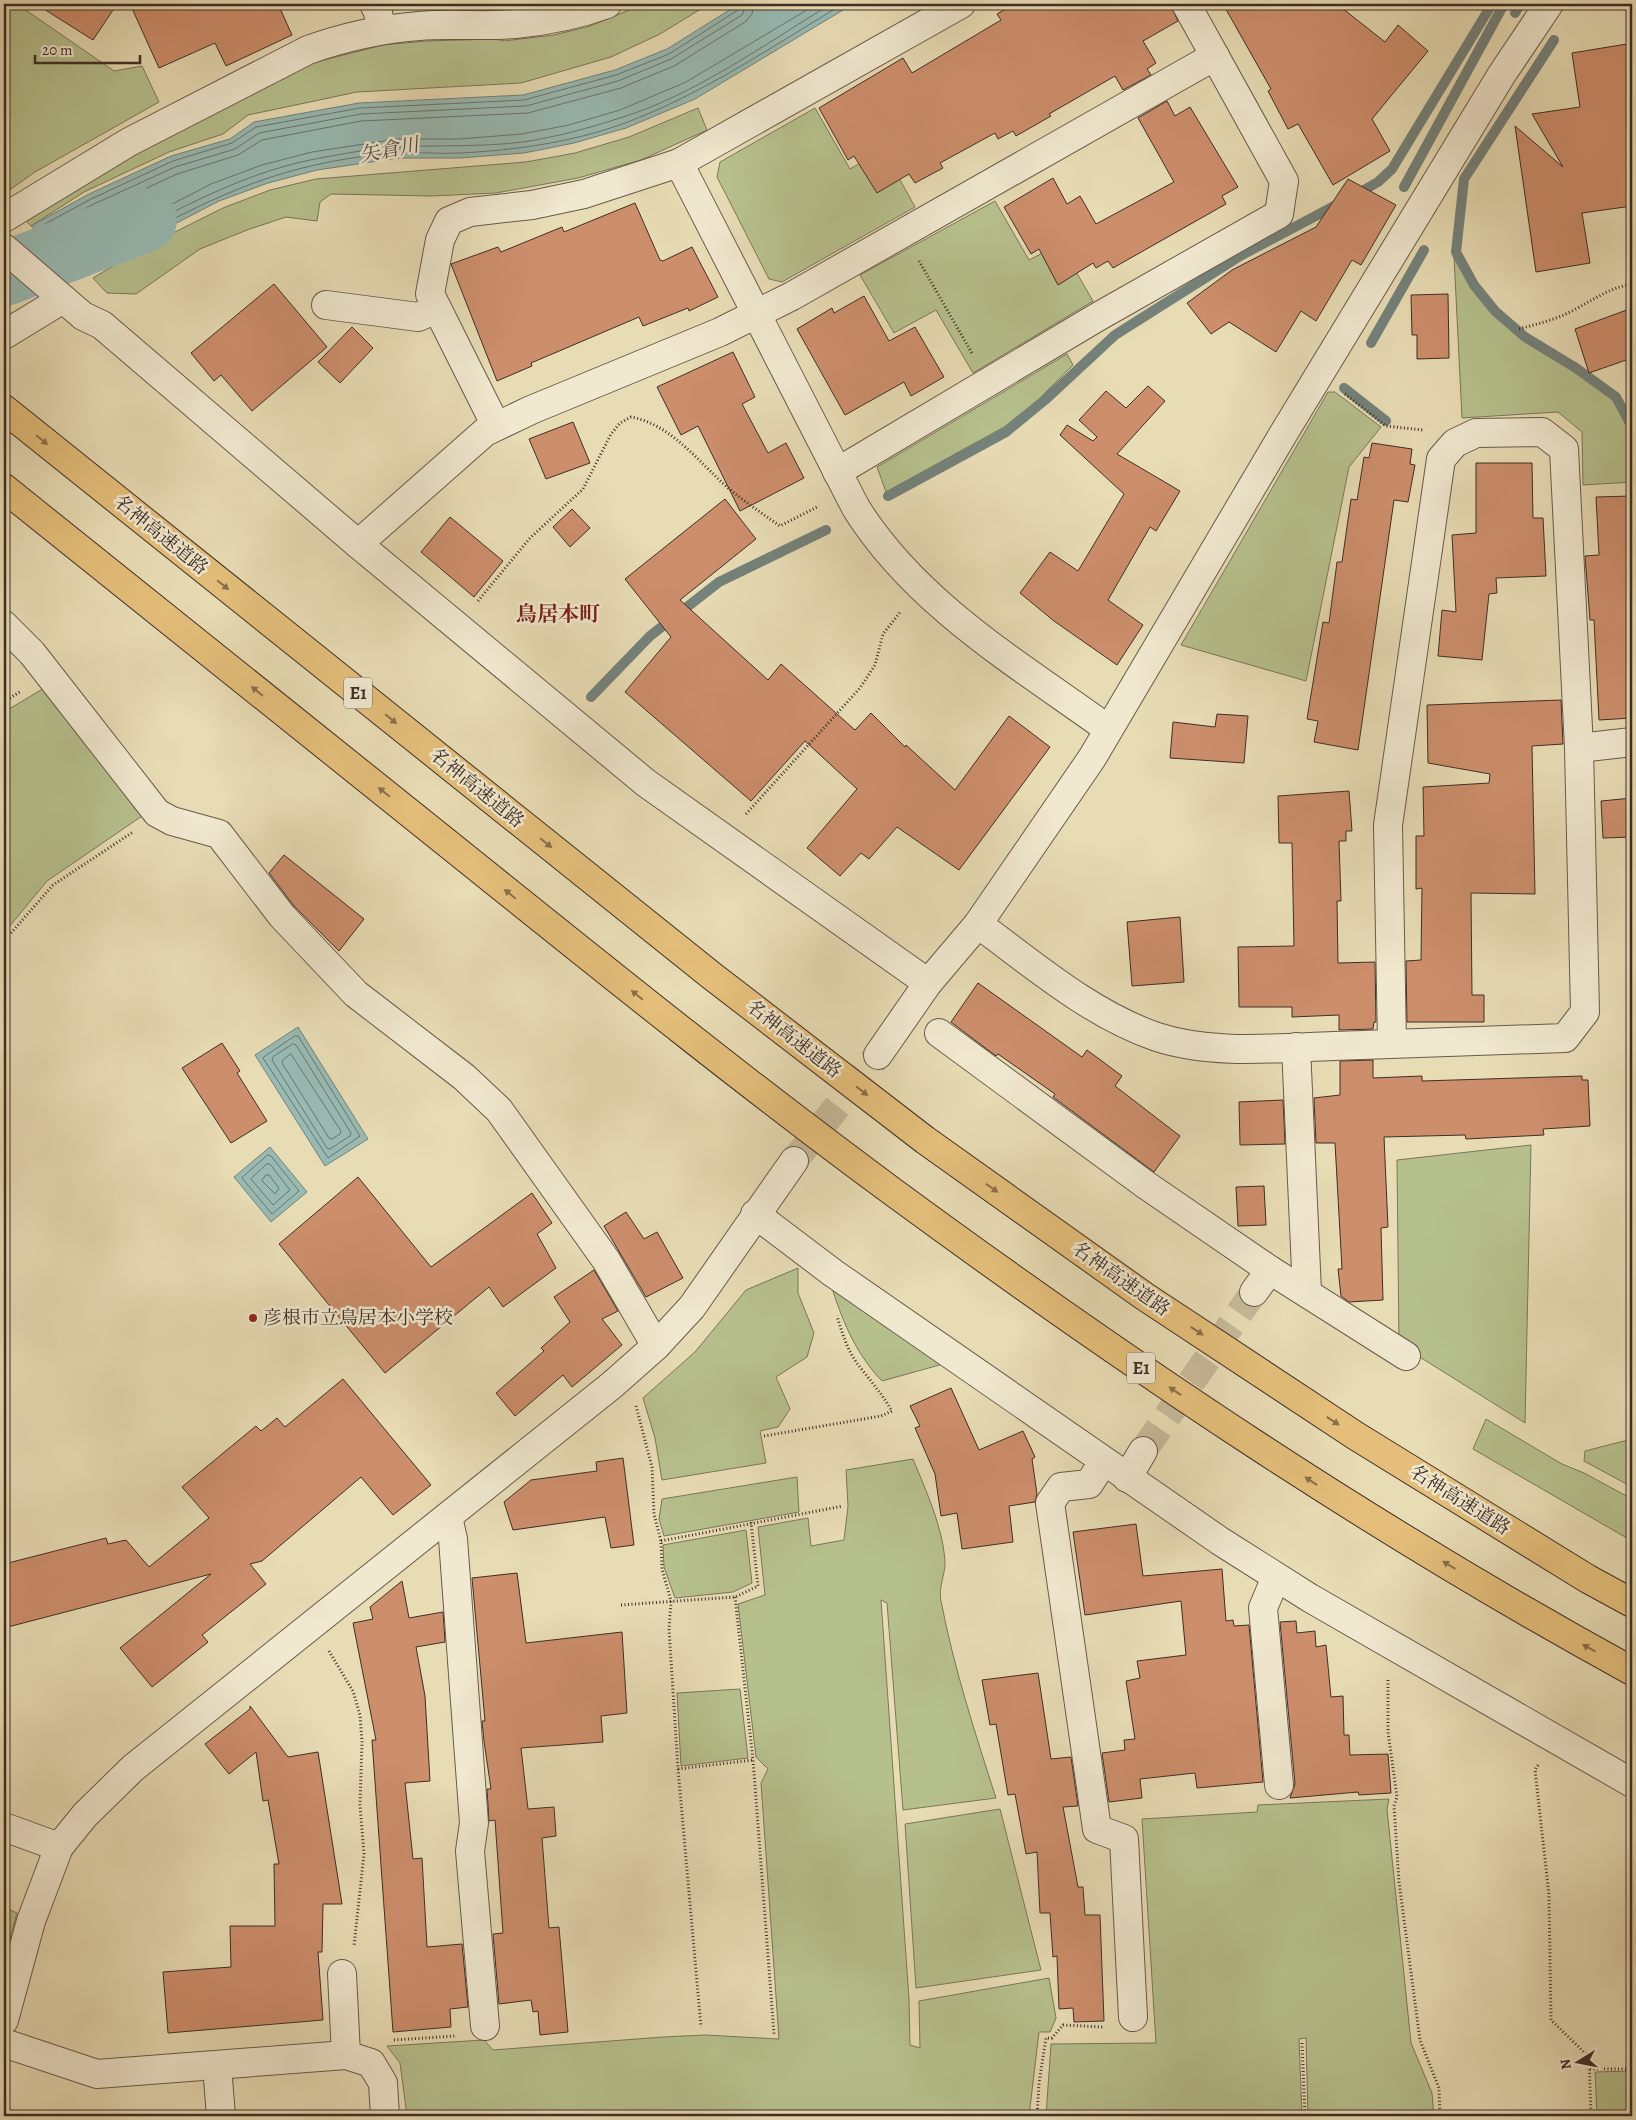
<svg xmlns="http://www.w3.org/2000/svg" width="1636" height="2120" viewBox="0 0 1636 2120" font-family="Alegreya,'Noto Serif JP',serif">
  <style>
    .green { fill: #b6c08d; stroke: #7a775a }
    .water { fill: #98bab3; stroke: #74827b }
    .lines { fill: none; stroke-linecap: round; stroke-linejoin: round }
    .shore { stroke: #6c746c; stroke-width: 1 }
    .stream { stroke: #74827b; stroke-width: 10 }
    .river { stroke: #98bab3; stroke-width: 64 }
    .building { fill: #cd8e6c; stroke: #3f2e26 }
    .minor-tunnel { stroke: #c6b998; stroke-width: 28; stroke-dasharray: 28 14; stroke-linecap: butt }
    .tertiary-tunnel { stroke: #c6b998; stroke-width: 28; stroke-dasharray: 28 14; stroke-linecap: butt }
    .minor-casing { stroke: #695a4a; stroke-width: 30 }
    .tertiary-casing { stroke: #695a4a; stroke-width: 30 }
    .motorway-casing { stroke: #3f2e26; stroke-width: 30 }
    .path { stroke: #3f2e26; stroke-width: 3; stroke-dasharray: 1 2.5; stroke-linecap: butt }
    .minor { stroke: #f0e8cf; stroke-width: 28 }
    .tertiary { stroke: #f0e8cf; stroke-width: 28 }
    .motorway { stroke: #e4be7a; stroke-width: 28 }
    .oneway { fill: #896f4c }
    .poi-dot { fill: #8f2418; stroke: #f0e8cf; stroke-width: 2 }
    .labels { text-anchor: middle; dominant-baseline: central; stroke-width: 5; stroke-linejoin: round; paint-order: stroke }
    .shield { fill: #f0e8cf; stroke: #746659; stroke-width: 1 }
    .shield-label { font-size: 18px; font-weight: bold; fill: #3f2e26 }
    .street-label { font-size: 19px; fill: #3f2e26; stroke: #f0e8cf }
    .poi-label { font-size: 19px; fill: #3f2e26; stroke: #f0e8cf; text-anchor: start }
    .water-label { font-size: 20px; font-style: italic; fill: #514a42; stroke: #f0e8cf }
    .quarter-label { font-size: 21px; font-weight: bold; fill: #7a1f14; stroke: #f0e8cf }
  </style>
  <rect width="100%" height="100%" fill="#e8dcb5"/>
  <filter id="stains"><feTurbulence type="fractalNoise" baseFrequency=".004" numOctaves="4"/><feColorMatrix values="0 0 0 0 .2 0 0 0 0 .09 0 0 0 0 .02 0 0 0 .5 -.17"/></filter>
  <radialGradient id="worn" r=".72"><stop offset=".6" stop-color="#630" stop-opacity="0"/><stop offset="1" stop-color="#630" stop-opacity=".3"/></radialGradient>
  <g class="green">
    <polygon points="9,4 17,4 114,71 142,66 159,102 35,172 4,194 4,12"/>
    <polygon points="644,4 709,4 660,34 611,57 521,83 357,92 248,115 223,134 169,152 84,192 31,226 26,221 130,155 312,63 383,45 426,41 495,39 504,41 554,35 590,26"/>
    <polygon points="698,108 707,130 641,160 578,178 496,193 431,196 331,194 320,202 317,221 286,217 247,230 200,249 136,294 107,293 93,278 145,247 223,208 270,190 316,179 526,162 575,153 629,137"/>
    <polygon points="815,108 850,169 883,149 915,207 782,282 769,279 717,177 720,162"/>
    <polygon points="995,201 1029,260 1060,244 1093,301 973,373 936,310 894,333 860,275"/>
    <polygon points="1454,256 1472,289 1493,314 1524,339 1612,397 1632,436 1632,482 1583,485 1582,432 1558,412 1462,418"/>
    <polygon points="1067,354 1073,365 1038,400 1004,427 886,492 877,467"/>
    <polygon points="1328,392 1335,392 1381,427 1349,467 1306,681 1181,645"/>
    <polygon points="46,687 145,814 47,881 4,933 4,712"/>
    <polygon points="1531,1145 1525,1423 1399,1344 1397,1160"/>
    <polygon points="798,1268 798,1293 814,1333 807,1357 776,1377 790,1409 778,1427 760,1431 766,1463 662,1480 655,1438 643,1398 695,1352 746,1290"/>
    <path d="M835,1287l108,77 -61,17c-25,-26 -38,-56 -49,-90z"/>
    <polygon points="1486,1419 1562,1464 1584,1473 1632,1499 1632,1541 1473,1449"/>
    <polygon points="1632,1439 1632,1487 1584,1461 1585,1451"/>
    <path d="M913,1459c13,32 29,66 32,101 1,13 -7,27 -4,41 13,67 34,132 55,197l-93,12 -16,-207 -6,-3 28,399 1,46 10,3 -1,-47 130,-23 7,40 -6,14h-11l-10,84h-622l-7,-53 -13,-17 97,-6 9,10 170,-13 42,-2 74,4 -18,-256 7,-14 -12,-12 -18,-153 27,-9 -7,-68 50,-9 3,28 33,-6 4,-34 -2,-36z"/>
    <polygon points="797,1477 799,1512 664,1536 659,1519 662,1499"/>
    <polygon points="746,1530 752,1583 733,1592 675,1598 664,1567 663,1545"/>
    <polygon points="740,1689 748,1758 681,1766 677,1693"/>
    <polygon points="1389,1799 1387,1809 1411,2043 1432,2093 1434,2116 1308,2116 1306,2038 1299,2039 1302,2116 1046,2116 1051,2044 1156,2043 1142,1819 1257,1812 1258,1805"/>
    <polygon points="1000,1809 1041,1970 916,1988 905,1824"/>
    <polygon points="4,1907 17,1913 4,1960"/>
    <polygon points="1632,2071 1632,2116 1597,2116 1595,2072"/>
  </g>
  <g class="water">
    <polygon points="739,4 853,4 695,99 626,128 574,143 524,153 460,158 398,158 317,170 268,183 219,201 86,270 31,226 89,194 171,156 230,139 254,122 359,103 523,95 615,70 667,49"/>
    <polygon points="298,1027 368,1139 325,1166 255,1055"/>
    <polygon points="270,1147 307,1192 271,1222 234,1177"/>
  </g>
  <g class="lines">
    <g class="shore">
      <path d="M741,4l-3,6 -69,44 -53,21 -92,25 -164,8 -104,19 -24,16 -59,18 -82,38 -48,26 -1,3 45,36c77,-39 142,-80 228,-99 27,-6 58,-11 85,-12 20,-1 41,1 61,0 56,-3 112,-11 164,-30 78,-29 148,-77 218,-119"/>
      <path d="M747,4l-5,11 -71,44 -53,22 -92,25 -165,8 -102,19 -24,16 -60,18 -81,37 -40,22 -1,3 35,27c74,-37 145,-81 227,-97 27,-5 57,-11 84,-12 41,-2 83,0 124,-5 33,-5 66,-14 97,-24 75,-23 145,-74 211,-114"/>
      <polyline points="754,4 752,14 745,22 674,66 621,88 528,113 361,121 262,140 238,155 177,174 97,211 67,227 66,230 89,247 211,184 262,165 312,152 397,139 459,139 522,134 569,125 620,110 686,82 817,4"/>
      <polygon points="295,1036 298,1036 360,1136 328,1158 263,1058"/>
      <polygon points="293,1044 296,1045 351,1133 350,1136 330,1149 327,1148 272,1060 273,1057"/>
      <polygon points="291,1054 341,1131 340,1134 332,1139 329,1138 282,1063 283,1060"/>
      <polygon points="268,1155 271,1156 299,1191 272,1214 242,1178"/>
      <polygon points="267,1164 270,1164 290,1190 273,1205 251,1179"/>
      <polygon points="266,1175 269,1175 279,1188 275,1194 262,1181"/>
    </g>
    <g class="stream">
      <polyline points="1515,13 1520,4"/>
      <polyline points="1554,40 1464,179 1456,252 1474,285 1495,311 1525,337 1576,368 1616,397 1632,427"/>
      <polyline points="1404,187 1504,4"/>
      <polyline points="1355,195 1378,182 1392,169 1492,4"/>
      <polyline points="1371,343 1424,250"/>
      <polyline points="1344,388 1386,421"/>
      <polyline points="888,496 1006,432 1045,400 1115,335 1240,256 1340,203"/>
      <polyline points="591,697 650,636 719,582 826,530"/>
    </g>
    <polyline class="river" points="4,274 145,220"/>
  </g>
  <g class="building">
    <polygon points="36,4 117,4 93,40"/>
    <polygon points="130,4 278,4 292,35 226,66 215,43 159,68"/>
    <polygon points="1014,4 1170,4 1178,21 1143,41 1156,63 1147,69 1151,75 1123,90 1115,76 1049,114 1051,116 1016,136 1013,131 998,139 995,133 940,163 943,168 915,183 909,174 877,193 854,156 848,160 819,108 903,58 912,73 1001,20 997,14"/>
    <polygon points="1223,4 1337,4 1385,42 1398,25 1428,51 1372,119 1390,151 1333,185 1298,124 1288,129 1268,91 1271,89"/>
    <polygon points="1627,44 1632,79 1632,206 1582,213 1590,263 1536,272 1515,126 1563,167 1532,114 1580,107 1572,53"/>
    <polygon points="1167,101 1175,116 1190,107 1238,187 1222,196 1226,204 1113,268 1108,261 1096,268 1093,263 1058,285 1039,249 1031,254 1004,207 1053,178 1067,204 1080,196 1096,224 1174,182 1138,118"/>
    <polygon points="1348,179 1396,205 1361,265 1352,260 1316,321 1301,311 1276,352 1229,322 1211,334 1187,303 1232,270 1316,227"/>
    <polygon points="635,203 660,260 663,261 692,247 718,297 689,311 688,308 643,326 639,317 531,363 532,366 497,381 451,264 498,247 501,252 562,227 564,232"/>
    <polygon points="274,284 327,347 252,411 221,375 214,381 191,353"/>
    <polygon points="1448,294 1449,358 1417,359 1417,335 1412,335 1411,295"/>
    <polygon points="864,296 889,341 915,327 944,377 911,396 904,382 845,415 797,329 832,308 834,313"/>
    <polygon points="1632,308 1632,358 1589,373 1575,329"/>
    <polygon points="352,327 373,348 340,383 318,362"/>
    <polygon points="733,352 755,397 742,404 768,453 786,443 804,478 740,511 698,426 681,435 657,387"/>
    <polygon points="1148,386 1165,401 1117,454 1180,491 1156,531 1150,527 1108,600 1143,625 1117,665 1054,621 1020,593 1050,552 1078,571 1124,494 1060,435 1067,425 1093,441 1097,437 1079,420 1106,391 1126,408"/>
    <polygon points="573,422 590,463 546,479 529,439"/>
    <polygon points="1372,443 1412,449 1410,464 1415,465 1408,502 1394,500 1358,750 1314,742 1318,721 1307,719 1323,622 1329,623 1337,562 1342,562 1351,499 1357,500 1364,457 1369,458"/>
    <polygon points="1476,463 1532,463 1533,518 1543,518 1546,576 1496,578 1497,593 1489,594 1482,660 1438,656 1442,610 1456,612 1452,535 1476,533"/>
    <polygon points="1632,496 1632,718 1599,720 1594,620 1590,620 1585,556 1599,555 1596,497"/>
    <polygon points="725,499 756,539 680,600 768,680 781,664 855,730 871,713 905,747 906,745 955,790 1009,716 1050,747 959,870 897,827 869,859 861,853 840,876 807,848 857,789 805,741 751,801 625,692 671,637 625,579"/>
    <polygon points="572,509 590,528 570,547 553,527"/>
    <polygon points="450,517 503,561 474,597 421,552"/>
    <polygon points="1561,700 1563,744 1532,746 1535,894 1471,893 1472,995 1484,995 1484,1022 1407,1022 1406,961 1421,960 1422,888 1416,889 1416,836 1424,836 1423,787 1489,783 1490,774 1428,763 1427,705"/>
    <polygon points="1217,714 1248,716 1244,763 1170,758 1173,722 1215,727"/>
    <polygon points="1349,791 1352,831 1346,831 1346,841 1339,841 1341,901 1337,901 1338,963 1375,962 1376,1022 1374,1022 1373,1029 1339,1030 1339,1015 1292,1017 1292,1007 1239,1007 1238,947 1294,946 1292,843 1279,843 1278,796"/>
    <polygon points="1632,798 1632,837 1603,838 1601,801"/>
    <polygon points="284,855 364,919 339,951 294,906 269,873"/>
    <polygon points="1180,917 1184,982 1132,986 1127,922"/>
    <polygon points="978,983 1082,1057 1087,1050 1122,1076 1115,1086 1180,1136 1154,1172 1053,1097 1055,1094 998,1054 996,1056 951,1022"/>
    <polygon points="222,1043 240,1071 237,1073 267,1121 231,1143 182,1068"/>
    <polygon points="1373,1060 1373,1078 1422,1076 1422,1081 1582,1076 1582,1080 1588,1080 1590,1126 1543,1129 1544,1135 1466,1139 1465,1135 1384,1137 1388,1227 1381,1228 1383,1300 1349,1302 1341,1296 1338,1269 1342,1269 1335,1143 1316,1143 1314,1098 1340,1095 1340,1061"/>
    <polygon points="1283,1100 1285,1144 1240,1145 1239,1102"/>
    <polygon points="358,1177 431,1267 532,1193 552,1223 537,1234 556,1268 503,1307 489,1287 385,1373 279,1244"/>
    <polygon points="1264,1186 1266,1225 1238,1226 1236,1187"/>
    <polygon points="626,1212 644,1239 657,1232 683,1278 646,1297 604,1226"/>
    <polygon points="594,1270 618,1311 602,1319 622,1345 572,1387 563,1375 515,1416 496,1393 544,1351 541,1348 570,1322 554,1297"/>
    <polygon points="343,1379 431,1485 393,1515 361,1477 262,1561 250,1564 266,1584 202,1635 208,1642 152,1687 120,1648 211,1574 4,1628 4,1564 106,1538 108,1544 126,1540 149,1567 209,1518 182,1487 256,1426 261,1431 277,1418 285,1427"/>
    <polygon points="951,1388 979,1450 1023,1431 1035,1457 1032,1459 1037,1494 1035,1502 1009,1506 1013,1542 962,1549 957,1513 941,1516 935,1474 915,1428 920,1426 910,1406"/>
    <polygon points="623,1458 634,1545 611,1548 605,1517 513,1530 504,1502 531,1480 597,1471 596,1462"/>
    <polygon points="1136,1524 1143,1576 1222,1569 1226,1621 1233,1620 1234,1626 1249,1625 1263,1782 1197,1788 1195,1773 1140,1779 1142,1798 1109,1802 1102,1753 1125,1750 1124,1740 1135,1739 1126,1681 1140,1678 1137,1661 1186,1655 1181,1601 1085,1615 1073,1532"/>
    <polygon points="517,1573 526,1643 622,1632 627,1713 601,1716 603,1742 521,1748 528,1809 554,1807 556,1836 542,1838 549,1928 559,1927 568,2032 540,2035 538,2011 533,2012 531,2000 499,2004 493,1934 503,1933 495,1820 489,1821 487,1789 491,1789 484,1741 482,1721 485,1721 472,1578"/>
    <polygon points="402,1581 409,1618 443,1612 445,1642 416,1647 425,1696 430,1781 405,1783 413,1859 422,1858 427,1947 462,1944 468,2007 450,2009 451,2027 393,2032 372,1740 376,1740 353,1623 373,1619 370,1607"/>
    <polygon points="1296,1621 1297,1633 1315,1631 1316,1647 1326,1645 1331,1697 1343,1696 1344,1735 1349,1735 1350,1755 1388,1754 1391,1793 1359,1795 1358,1792 1290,1798 1295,1784 1280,1622"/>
    <polygon points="1038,1673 1051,1759 1071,1757 1078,1806 1063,1807 1078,1887 1083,1887 1085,1915 1100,1915 1104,2021 1074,2022 1073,2008 1059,2009 1057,1956 1053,1957 1050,1913 1040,1913 1037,1852 1026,1854 1015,1794 1008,1795 996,1724 990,1725 982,1680"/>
    <polygon points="250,1706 288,1757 318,1752 342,1904 323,1904 322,1952 318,1952 323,2020 168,2033 163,1972 231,1967 230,1926 275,1926 274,1864 279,1864 268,1800 263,1801 256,1752 229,1774 205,1744 250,1709"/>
  </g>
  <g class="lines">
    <polyline class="minor-tunnel" points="1143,1451 1254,1292"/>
    <polyline class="tertiary-tunnel" points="794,1161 878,1055"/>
    <defs>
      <g id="minor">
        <polyline points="374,4 378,12 381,30"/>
        <path d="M679,163l177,345c60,96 162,156 252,221"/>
        <path d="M4,218l125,-76 179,-92c36,-13 73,-21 111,-24 32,-3 64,1 96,-2 32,-3 62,-9 92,-20"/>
        <polyline points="4,248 83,316 102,325 358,544 646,783 928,983"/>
        <polyline points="326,305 418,317 437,309"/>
        <polyline points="4,335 63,299"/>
        <polyline points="496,426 430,294 440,240 449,221 470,212 532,205 584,194 679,163 961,4"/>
        <polyline points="837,472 1101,315 1279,214 1284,181 1186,4"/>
        <polyline points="358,544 485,432 531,410 720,332 792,296 1215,56"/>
        <polyline points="4,625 32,653 157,813 172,821 219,834 282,916 356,994 464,1077 499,1110 606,1260 656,1346"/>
        <polyline points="1579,748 1632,742"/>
        <path d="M978,924c56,41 112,90 179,113 55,18 119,11 177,9 77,-3 154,-6 231,-8l20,-26 -6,-264 -15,-299 -22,-17 -66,1 -21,10 -14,16 -53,366 4,219"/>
        <polyline points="939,1033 1146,1185 1270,1270 1406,1356"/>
        <polyline points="1296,1047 1307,1292"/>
        <polyline points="755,1214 833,1273 1220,1541 1310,1598 1632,1783"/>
        <polyline points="1254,1292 1270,1270"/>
        <polyline points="1103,1462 1089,1484 1061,1487 1050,1503 1097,1829 1124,1839 1133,2017"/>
        <polyline points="1127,1478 1143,1451"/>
        <polyline points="448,1517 453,1539 474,1823 470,1851 485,2026"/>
        <polyline points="1276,1577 1263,1608 1279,1785"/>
        <polyline points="4,1827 59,1847"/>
        <polyline points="342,1974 346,2055"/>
        <polyline points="4,2043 97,2074 346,2055 371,2063 383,2083 385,2116"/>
        <polyline points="217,2066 221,2116"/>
      </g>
      <g id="tertiary">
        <polyline points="878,1055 928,983 978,924 1092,758 1285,431 1502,74 1549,4"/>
        <polyline points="4,2020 31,1921 59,1847 85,1815 133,1768 612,1385 656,1346 692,1307 794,1161"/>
      </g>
      <g id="motorway">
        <polyline points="4,409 712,976 925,1140 1144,1296 1356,1436 1588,1579 1632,1603"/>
        <path d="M4,488c147,118 295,236 443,355 147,118 294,237 446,349 237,174 481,338 739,479"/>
      </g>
    </defs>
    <use href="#minor" class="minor-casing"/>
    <use href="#tertiary" class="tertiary-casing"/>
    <use href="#motorway" class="motorway-casing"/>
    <g class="path">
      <polyline points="919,261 973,355"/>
      <path d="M1519,329c18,-5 36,-9 53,-18 21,-11 37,-23 60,-27"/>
      <polyline points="1345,394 1386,426 1423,430"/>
      <path d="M478,601l52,-63 53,-49 28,-55 9,-11 11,-6c43,8 70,49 102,75 15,12 31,23 47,34l39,-20"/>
      <polyline points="4,702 21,691"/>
      <polyline points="746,814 860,688 875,665 883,634 901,611"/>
      <polyline points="4,941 53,885 133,832"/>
      <polyline points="636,1406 652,1467 654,1514 661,1541 662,1569 671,1601 669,1629 678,1769 701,2027"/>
      <path d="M764,1436l117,-20 11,-5c-10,-17 -21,-30 -33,-45 -11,-14 -17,-33 -22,-50"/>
      <polyline points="661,1541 843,1506"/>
      <polyline points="735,1597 753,1760 774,2034"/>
      <polyline points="621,1605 735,1597 758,1586 751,1522"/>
      <polyline points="329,1651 353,1691 360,1715 362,1742 360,1805 364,1854 354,1946"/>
      <polyline points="1388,1680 1388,1732 1397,1797 1394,1806 1399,1882 1420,2040 1439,2088 1440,2116"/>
      <polyline points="1538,1765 1535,1770 1549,1895 1551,2020 1589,2057 1591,2116"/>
      <polyline points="678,1769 753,1760"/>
      <polyline points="394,2040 455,2036"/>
      <polyline points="1302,2043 1305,2116"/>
      <polyline points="1590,2069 1632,2069"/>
      <polyline points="1037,2116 1039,2083 1046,2038 1052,2038 1063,2025 1103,2027"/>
    </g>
    <use href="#minor" class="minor"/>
    <use href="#tertiary" class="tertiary"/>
    <use href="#motorway" class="motorway"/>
  </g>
  <defs><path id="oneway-solid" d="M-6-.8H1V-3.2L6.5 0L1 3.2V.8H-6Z" transform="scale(1.25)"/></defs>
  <g class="oneway">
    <use href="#oneway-solid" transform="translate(42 440) rotate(39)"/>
    <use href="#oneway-solid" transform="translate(223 585) rotate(39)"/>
    <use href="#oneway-solid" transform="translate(257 691) rotate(-141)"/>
    <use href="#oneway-solid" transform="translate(391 719) rotate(39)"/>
    <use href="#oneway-solid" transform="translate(384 792) rotate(-141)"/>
    <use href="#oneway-solid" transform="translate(546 843) rotate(39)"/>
    <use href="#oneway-solid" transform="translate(510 894) rotate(-141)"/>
    <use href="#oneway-solid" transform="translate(637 995) rotate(-141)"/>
    <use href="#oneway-solid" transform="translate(862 1091) rotate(38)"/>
    <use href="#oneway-solid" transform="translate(992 1188) rotate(35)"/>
    <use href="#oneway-solid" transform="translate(1197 1331) rotate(33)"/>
    <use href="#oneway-solid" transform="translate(1175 1391) rotate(-146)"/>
    <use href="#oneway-solid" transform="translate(1333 1421) rotate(33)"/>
    <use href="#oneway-solid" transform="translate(1311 1481) rotate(-146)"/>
    <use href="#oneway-solid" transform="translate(1449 1565) rotate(-149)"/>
    <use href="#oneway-solid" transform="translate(1589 1648) rotate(-151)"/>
  </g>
  <circle class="poi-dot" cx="253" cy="1318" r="5"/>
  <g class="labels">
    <g class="shield">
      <rect x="344" y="677.5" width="28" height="31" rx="4"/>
      <rect x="1127" y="1352.5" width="28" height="31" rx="4"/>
    </g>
    <g class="shield-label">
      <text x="358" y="693">E1</text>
      <text x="1141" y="1368">E1</text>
    </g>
    <g class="street-label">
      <text transform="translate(161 535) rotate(39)">名神高速道路</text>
      <text transform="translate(477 788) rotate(39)">名神高速道路</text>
      <text transform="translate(794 1039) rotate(38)">名神高速道路</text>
      <text transform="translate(1121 1279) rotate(35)">名神高速道路</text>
      <text transform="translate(1460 1500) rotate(32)">名神高速道路</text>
    </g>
    <g class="poi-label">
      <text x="263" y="1318">彦根市立鳥居本小学校</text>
    </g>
    <g class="water-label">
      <text transform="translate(389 150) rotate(-11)">矢倉川</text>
    </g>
    <g class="quarter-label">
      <text x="558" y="614">鳥居本町</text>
    </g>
  </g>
  <rect width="1636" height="2120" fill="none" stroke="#e8dcb5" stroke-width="20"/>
  <rect x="5" y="5" width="1626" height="2110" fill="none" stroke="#3f2e26" stroke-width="2.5"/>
  <rect x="10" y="10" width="1616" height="2100" fill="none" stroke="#3f2e26"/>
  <g transform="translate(1578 2062) rotate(260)" stroke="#f0e8cf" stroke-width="4" paint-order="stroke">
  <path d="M0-4L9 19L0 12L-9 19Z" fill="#3f2e26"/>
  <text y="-8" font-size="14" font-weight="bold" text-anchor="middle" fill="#3f2e26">N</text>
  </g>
  <path d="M35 55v8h105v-8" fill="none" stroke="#3f2e26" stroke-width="2.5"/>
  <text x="42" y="55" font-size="15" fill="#3f2e26" stroke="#f0e8cf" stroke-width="4" paint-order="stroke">20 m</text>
  <rect width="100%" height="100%" filter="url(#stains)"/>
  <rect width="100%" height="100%" fill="url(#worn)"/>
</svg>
